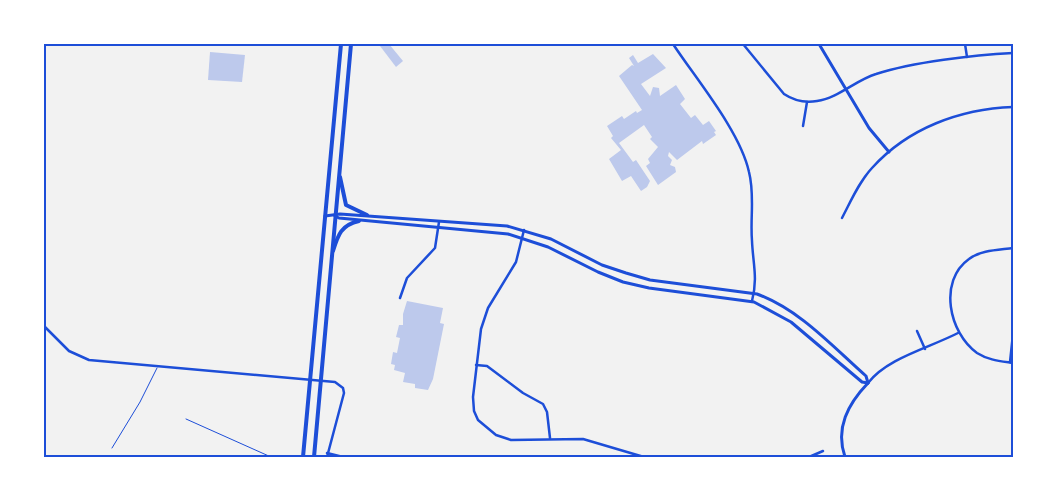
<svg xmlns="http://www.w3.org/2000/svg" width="1057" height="501" viewBox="0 0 1057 501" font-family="Mulish,sans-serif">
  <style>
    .building { fill: #bdc9ec }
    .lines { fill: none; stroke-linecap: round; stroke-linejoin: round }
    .service { stroke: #1d4ed8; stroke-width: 1 }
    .minor { stroke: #1d4ed8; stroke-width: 2.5 }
    .tertiary { stroke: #1d4ed8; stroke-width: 3 }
    .secondary { stroke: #1d4ed8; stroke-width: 3 }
    .primary { stroke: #1d4ed8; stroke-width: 4 }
    .neatline { fill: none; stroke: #1d4ed8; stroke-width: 2 }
  </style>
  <rect width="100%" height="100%" fill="#f2f2f2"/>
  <g class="building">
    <polygon points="380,44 389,44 403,61 396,67 380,46"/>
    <polygon points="210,52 245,55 242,82 208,80"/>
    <polygon points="653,54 666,68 641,84 650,96 653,87 659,88 660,96 676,85 685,99 680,104 691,118 695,115 703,125 709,121 716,131 714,132 716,135 703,144 702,141 677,160 669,152 668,156 672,160 670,165 675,167 676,172 658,185 646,166 650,163 648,159 658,147 650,139 652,137 644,125 619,143 633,162 636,160 650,181 647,187 641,191 631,176 622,181 609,159 621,150 611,138 613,136 607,126 622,116 624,119 636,111 637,113 642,110 619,76 632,65 634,66 629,58 633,55 638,63"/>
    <polygon points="407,301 443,308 440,323 444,324 433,379 428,390 415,388 415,384 403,382 405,373 394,370 395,365 391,364 393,352 397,353 400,338 396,337 399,325 403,325 403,314"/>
  </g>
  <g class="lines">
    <g class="service">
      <polyline points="186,419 271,457"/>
      <polyline points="112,448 140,402 157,368"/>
    </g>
    <g class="minor">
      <path d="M673,44c23,35 67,87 76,128 6,23 1,46 3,69 1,23 6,37 0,60"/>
      <path d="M743,44l41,50c9,6 21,9 33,7 21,-3 39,-21 59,-27 37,-12 98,-19 137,-21"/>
      <polyline points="965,44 967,57"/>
      <polyline points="803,126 807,102"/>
      <path d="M842,218c9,-17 17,-36 30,-50 36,-40 88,-59 141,-61"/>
      <polyline points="524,230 516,262 488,308 481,329 473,397 474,411 478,420 496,435 511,440 583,439 644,457"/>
      <path d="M1013,248c-14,2 -32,2 -44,11 -31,22 -20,74 8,94 11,7 23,8 36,10"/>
      <polyline points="400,298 407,278 435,248 439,222"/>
      <polyline points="44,326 69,351 89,360 335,382 343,388 344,393 327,457"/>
      <polyline points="917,331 925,349"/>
      <polyline points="1010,362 1013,334"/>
      <polyline points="476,365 487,366 523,393 543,404 547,412 550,438"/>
      <path d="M868,383c19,-25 61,-35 90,-50"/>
      <polyline points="327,453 343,457"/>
      <polyline points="809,457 823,451"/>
    </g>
    <g class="tertiary">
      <polyline points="819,44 869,128 889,152"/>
      <path d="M845,457c-10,-29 3,-53 23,-74"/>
    </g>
    <g class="secondary">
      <path d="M325,216l15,-2 167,12 44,13 51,26 24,8 24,7 107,14c43,16 75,52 109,82l2,7"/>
      <polyline points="335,216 339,218 508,234 548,247 598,272 623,282 649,288 754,302 791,322 862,382 868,383"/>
    </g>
    <g class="primary">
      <polyline points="340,177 346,205 367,215"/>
      <path d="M333,251c5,-16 8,-26 26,-30"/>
      <polyline points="303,457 341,44"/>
      <polyline points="314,457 351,44"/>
    </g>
  </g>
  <rect width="1057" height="501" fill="none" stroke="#ffffff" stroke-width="90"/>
  <rect x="45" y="45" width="967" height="411" class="neatline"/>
</svg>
